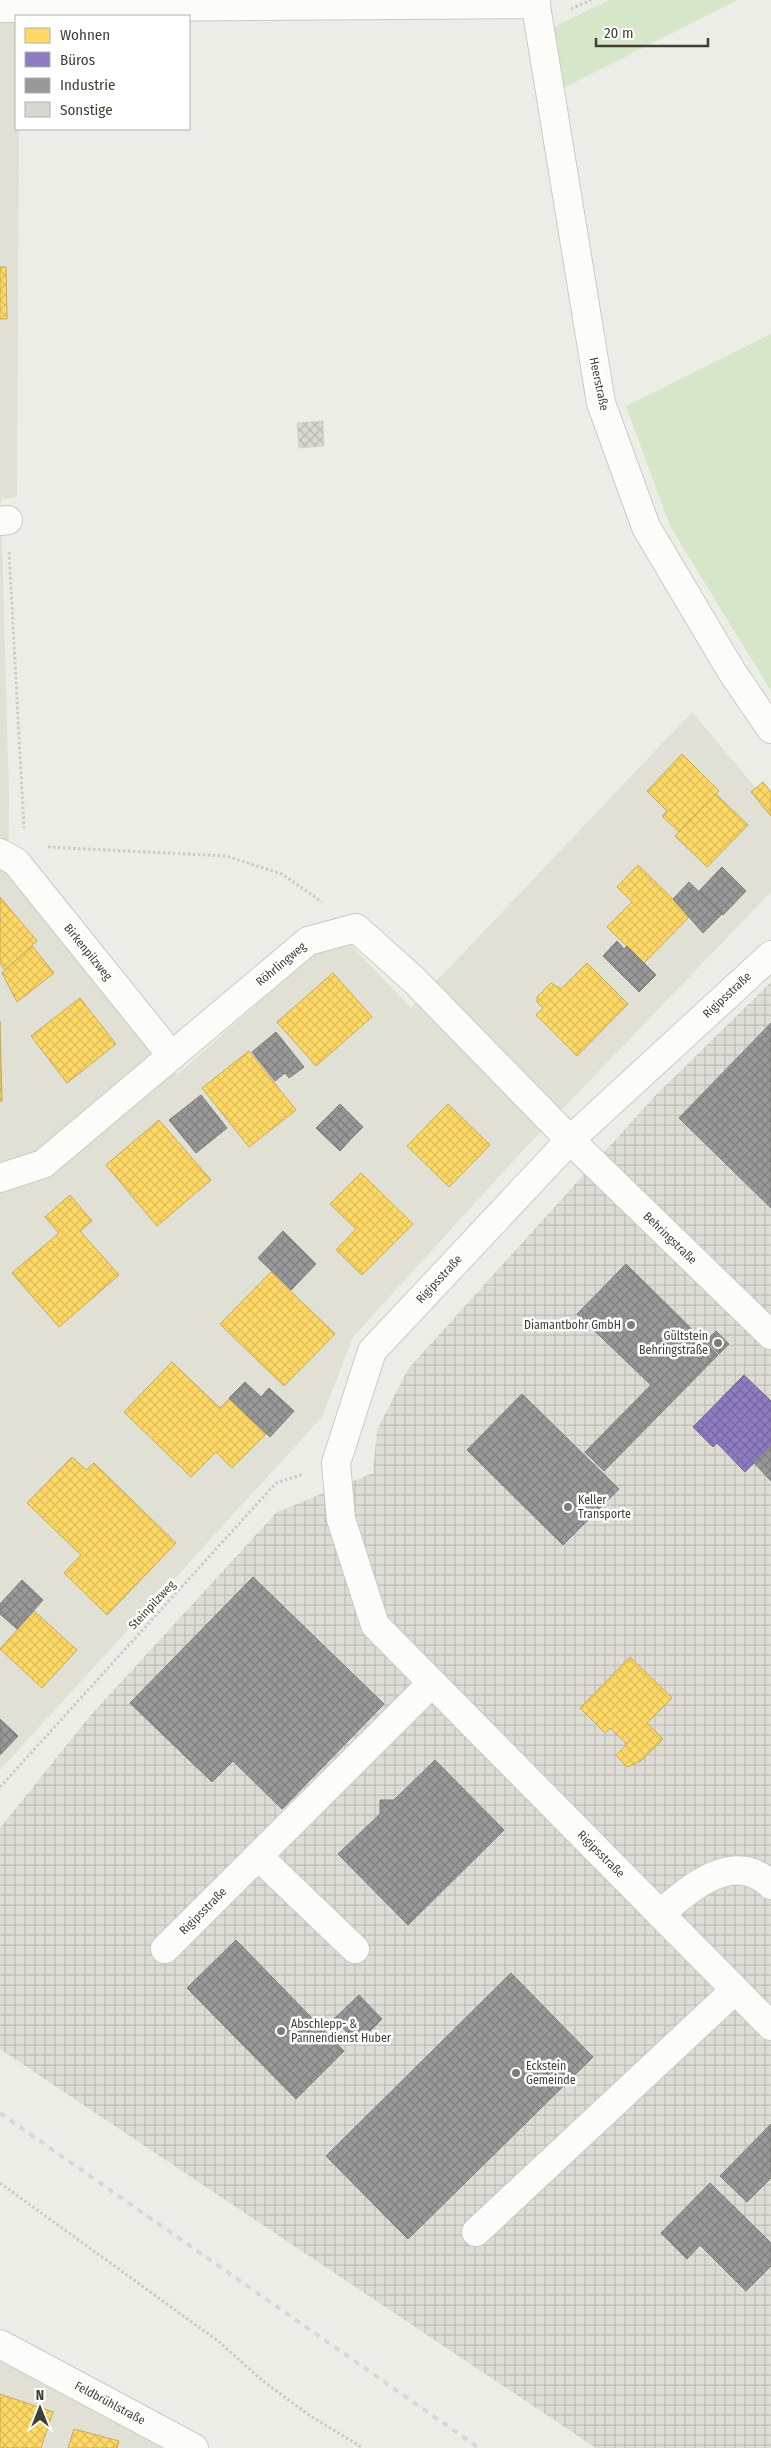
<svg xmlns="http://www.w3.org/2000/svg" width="771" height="2448" viewBox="0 0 771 2448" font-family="'Fira Sans Condensed',sans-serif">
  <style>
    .residential { fill: #e1e0d5 }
    .industrial { fill: url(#industrial-grid) }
    .green { fill: #d5e6c9 }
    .homes { fill: url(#homes-cross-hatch); stroke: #c6ab57 }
    .offices { fill: url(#offices-cross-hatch); stroke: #776a98 }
    .industry { fill: url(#industry-cross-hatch); stroke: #7f7e7b }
    .building { fill: url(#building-cross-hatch); stroke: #d5d4cd }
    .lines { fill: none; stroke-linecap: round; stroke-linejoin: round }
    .minor-casing { stroke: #cbcbc5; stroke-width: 30 }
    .path { stroke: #cccbc6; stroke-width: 3; stroke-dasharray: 2.5 2.5; stroke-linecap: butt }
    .minor { stroke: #fcfcfb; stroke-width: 28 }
    .rail { stroke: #d8d8d7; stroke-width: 4; stroke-dasharray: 6 6; stroke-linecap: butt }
    .poi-dot { fill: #7e7c73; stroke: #fff; stroke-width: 2 }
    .labels { text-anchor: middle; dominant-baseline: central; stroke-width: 5; stroke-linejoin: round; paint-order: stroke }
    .street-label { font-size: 12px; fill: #423f35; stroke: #fff }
    .poi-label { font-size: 12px; fill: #423f35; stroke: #fff; text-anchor: start }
  </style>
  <defs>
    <pattern id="industrial-grid" width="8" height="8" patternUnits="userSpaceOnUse" patternTransform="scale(1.25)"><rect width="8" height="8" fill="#dddcd5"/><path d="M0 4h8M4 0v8" fill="none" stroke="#bfbeb7"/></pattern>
    <pattern id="homes-cross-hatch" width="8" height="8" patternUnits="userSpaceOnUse" patternTransform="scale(1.25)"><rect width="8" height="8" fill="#ffd966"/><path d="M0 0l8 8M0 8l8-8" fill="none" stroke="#dcbb59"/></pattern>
    <pattern id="offices-cross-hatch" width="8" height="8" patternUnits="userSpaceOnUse" patternTransform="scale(1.25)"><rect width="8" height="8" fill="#8e7cc3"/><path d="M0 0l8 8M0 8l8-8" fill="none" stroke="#76679f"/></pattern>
    <pattern id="industry-cross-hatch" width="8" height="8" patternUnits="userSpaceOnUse" patternTransform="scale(1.25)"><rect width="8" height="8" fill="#999"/><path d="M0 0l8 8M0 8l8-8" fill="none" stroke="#7e7e7e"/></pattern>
    <pattern id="building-cross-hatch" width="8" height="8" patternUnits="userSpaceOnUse" patternTransform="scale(1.25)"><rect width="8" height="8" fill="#d7d6d0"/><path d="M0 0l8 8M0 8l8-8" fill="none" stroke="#bab9b3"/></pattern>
  </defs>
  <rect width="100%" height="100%" fill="#edede7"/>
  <g class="residential">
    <polygon points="0,0 14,0 16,129 19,129 17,497 1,499 9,798 8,874 62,940 178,1074 313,954 350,944 411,1008 692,712 771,806 771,892 525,1148 353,1337 322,1417 0,1770"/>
    <polygon points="0,2354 77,2400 163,2448 0,2448"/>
  </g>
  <polygon class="industrial" points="771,982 771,2448 596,2448 0,2049 0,1828 90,1716 277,1512 373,1473 377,1430 408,1369 655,1096"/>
  <g class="green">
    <polygon points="609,0 738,0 559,90 552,28"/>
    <polygon points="771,334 771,691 670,526 626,406"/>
  </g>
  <g class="homes">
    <polygon points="0,267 6,267 7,319 0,319"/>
    <polygon points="682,754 719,791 679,832 662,816 667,811 647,791"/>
    <polygon points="763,782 771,792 771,816 751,792"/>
    <polygon points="716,794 748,825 707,867 675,836"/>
    <polygon points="638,865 690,916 644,963 607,927 632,902 617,887"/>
    <polygon points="0,897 37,941 5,970 0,963"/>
    <polygon points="32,946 54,973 17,1002 2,973"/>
    <polygon points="587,963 628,1004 577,1056 536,1015 543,1008 537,1002 537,997 551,983 561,989"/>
    <polygon points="333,973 372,1017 316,1066 277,1022"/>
    <polygon points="80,998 116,1044 67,1083 31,1036"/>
    <polygon points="0,1021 2,1101 0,1101"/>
    <polygon points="249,1051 296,1110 249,1147 202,1088"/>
    <polygon points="448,1104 490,1145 449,1187 407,1146"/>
    <polygon points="159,1120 211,1180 157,1226 106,1165"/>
    <polygon points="361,1173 413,1224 362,1275 336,1250 356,1229 330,1204"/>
    <polygon points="70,1195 92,1221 80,1231 119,1275 59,1327 12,1273 59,1233 45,1217"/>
    <polygon points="271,1272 335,1334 284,1386 220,1324"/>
    <polygon points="172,1362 220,1408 229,1399 266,1434 232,1468 216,1452 191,1477 124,1412"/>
    <polygon points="72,1457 86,1470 94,1463 176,1543 107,1615 64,1573 81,1555 27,1503"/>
    <polygon points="34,1611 77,1650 42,1688 0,1649"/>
    <polygon points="630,1657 672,1698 647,1723 663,1739 642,1760 627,1767 616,1755 627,1744 610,1728 605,1733 580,1708"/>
    <polygon points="0,2394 53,2412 41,2448 0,2448"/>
    <polygon points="74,2429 119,2441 117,2448 68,2448"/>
  </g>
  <polygon class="offices" points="744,1375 771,1401 771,1446 745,1472 717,1443 713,1447 693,1427"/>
  <g class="industry">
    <polygon points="722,867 746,891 723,915 699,891"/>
    <polygon points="689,882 722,914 703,933 673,899"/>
    <polygon points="617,941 624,949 627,946 656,975 639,992 603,956"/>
    <polygon points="771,1023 771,1208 679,1118"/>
    <polygon points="276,1032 304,1067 289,1078 285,1073 275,1081 252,1052"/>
    <polygon points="201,1095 227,1128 196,1153 169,1120"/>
    <polygon points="340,1104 363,1127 351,1139 328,1116"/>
    <polygon points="328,1116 351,1139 340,1151 316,1128"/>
    <polygon points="283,1231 316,1264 291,1290 258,1258"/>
    <polygon points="626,1264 718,1355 604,1471 585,1452 651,1385 577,1314"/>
    <polygon points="716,1331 729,1344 719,1354 706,1341"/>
    <polygon points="245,1382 261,1397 269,1388 294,1411 270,1437 229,1398"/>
    <polygon points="522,1394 619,1489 563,1545 467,1450"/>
    <polygon points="771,1446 771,1481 754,1463"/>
    <polygon points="253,1577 384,1704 282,1809 233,1761 212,1782 130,1703"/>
    <polygon points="22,1580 43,1600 17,1629 0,1614 0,1604"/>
    <polygon points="0,1719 18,1736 0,1755"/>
    <polygon points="435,1760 504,1830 408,1925 338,1854 380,1814 380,1800 394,1800"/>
    <polygon points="236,1940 344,2051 296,2099 187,1988"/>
    <polygon points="511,1973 593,2057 408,2239 326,2156"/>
    <polygon points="359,1995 382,2019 358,2043 334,2019"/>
    <polygon points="771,2124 771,2178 747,2202 720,2176"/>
    <polygon points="710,2183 771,2243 771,2266 746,2291 700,2245 687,2259 661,2233"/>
  </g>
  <polygon class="building" points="323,421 324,446 299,448 297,423"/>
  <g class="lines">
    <defs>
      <g id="minor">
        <polyline points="535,0 601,403 646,527 732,672 771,729"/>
        <polyline points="0,8 536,4"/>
        <polyline points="0,521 8,520"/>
        <polyline points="0,853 16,862 172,1056"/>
        <polyline points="771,955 570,1140 372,1351 336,1463 341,1519 375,1625 771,2026"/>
        <polyline points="0,1178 43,1164 308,941 356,928 414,980 570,1140 771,1335"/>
        <polyline points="258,1856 355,1949"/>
        <path d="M660,1914c30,-26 74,-65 111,-29"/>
        <polyline points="165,1949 432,1683"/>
        <polyline points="476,2232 735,1990"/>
        <polyline points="0,2344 194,2448"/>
      </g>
    </defs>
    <use href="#minor" class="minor-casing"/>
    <g class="path">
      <polyline points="571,9 591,0"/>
      <polyline points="9,552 24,828"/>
      <polyline points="48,847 226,856 282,874 322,902"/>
      <polyline points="0,1787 276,1483 304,1474"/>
      <polyline points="0,2183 218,2341 263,2381 309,2415 363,2448"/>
    </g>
    <use href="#minor" class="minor"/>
    <polyline class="rail" points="0,2113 479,2448"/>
  </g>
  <g class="poi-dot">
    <circle cx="631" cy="1325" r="5"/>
    <circle cx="718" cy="1343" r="5"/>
    <circle cx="568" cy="1507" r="5"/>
    <circle cx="281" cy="2031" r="5"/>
    <circle cx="516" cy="2073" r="5"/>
  </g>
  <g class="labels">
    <g class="street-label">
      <text transform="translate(599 384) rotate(78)">Heerstraße</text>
      <text transform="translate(88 952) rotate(51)">Birkenpilzweg</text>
      <text transform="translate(281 964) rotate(-40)">Röhrlingweg</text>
      <text transform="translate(727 995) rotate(-43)">Rigipsstraße</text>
      <text transform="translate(670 1238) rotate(44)">Behringstraße</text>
      <text transform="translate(439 1279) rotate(-47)">Rigipsstraße</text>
      <text transform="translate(152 1605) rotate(-47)">Steinpilzweg</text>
      <text transform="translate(601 1854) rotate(45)">Rigipsstraße</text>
      <text transform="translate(203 1911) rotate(-45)">Rigipsstraße</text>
      <text transform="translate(110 2403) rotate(28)">Feldbrühlstraße</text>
    </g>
    <g class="poi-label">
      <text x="621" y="1325" text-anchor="end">Diamantbohr GmbH</text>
      <text x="708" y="1336" text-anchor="end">Gültstein<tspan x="708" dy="14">Behringstraße</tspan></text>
      <text x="578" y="1500">Keller<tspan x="578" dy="14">Transporte</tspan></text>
      <text x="291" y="2024">Abschlepp- &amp;<tspan x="291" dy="14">Pannendienst Huber</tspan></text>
      <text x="526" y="2066">Eckstein<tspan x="526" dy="14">Gemeinde</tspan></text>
    </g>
  </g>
  <rect x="15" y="15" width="175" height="115" fill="#ffffff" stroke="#b3b2ae"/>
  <rect x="25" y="28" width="25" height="15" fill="#ffd966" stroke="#b3b2ae"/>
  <text x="60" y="40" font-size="15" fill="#423f35">Wohnen</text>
  <rect x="25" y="52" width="25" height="15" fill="#8e7cc3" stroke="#b3b2ae"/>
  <text x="60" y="65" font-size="15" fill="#423f35">Büros</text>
  <rect x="25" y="78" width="25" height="15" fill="#999999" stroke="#b3b2ae"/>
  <text x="60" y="90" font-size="15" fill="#423f35">Industrie</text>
  <rect x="25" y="102" width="25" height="15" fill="#d7d6d0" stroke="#b3b2ae"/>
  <text x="60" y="115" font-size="15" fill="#423f35">Sonstige</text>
  <g transform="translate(40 2408)" stroke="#ffffff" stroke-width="4" paint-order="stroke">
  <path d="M0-4L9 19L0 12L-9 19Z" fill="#423f35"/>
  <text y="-8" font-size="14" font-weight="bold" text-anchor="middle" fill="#423f35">N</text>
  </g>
  <path d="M596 38v8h112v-8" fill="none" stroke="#423f35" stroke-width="2.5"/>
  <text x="604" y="38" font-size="15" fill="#423f35" stroke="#ffffff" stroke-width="4" paint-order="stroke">20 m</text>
</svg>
